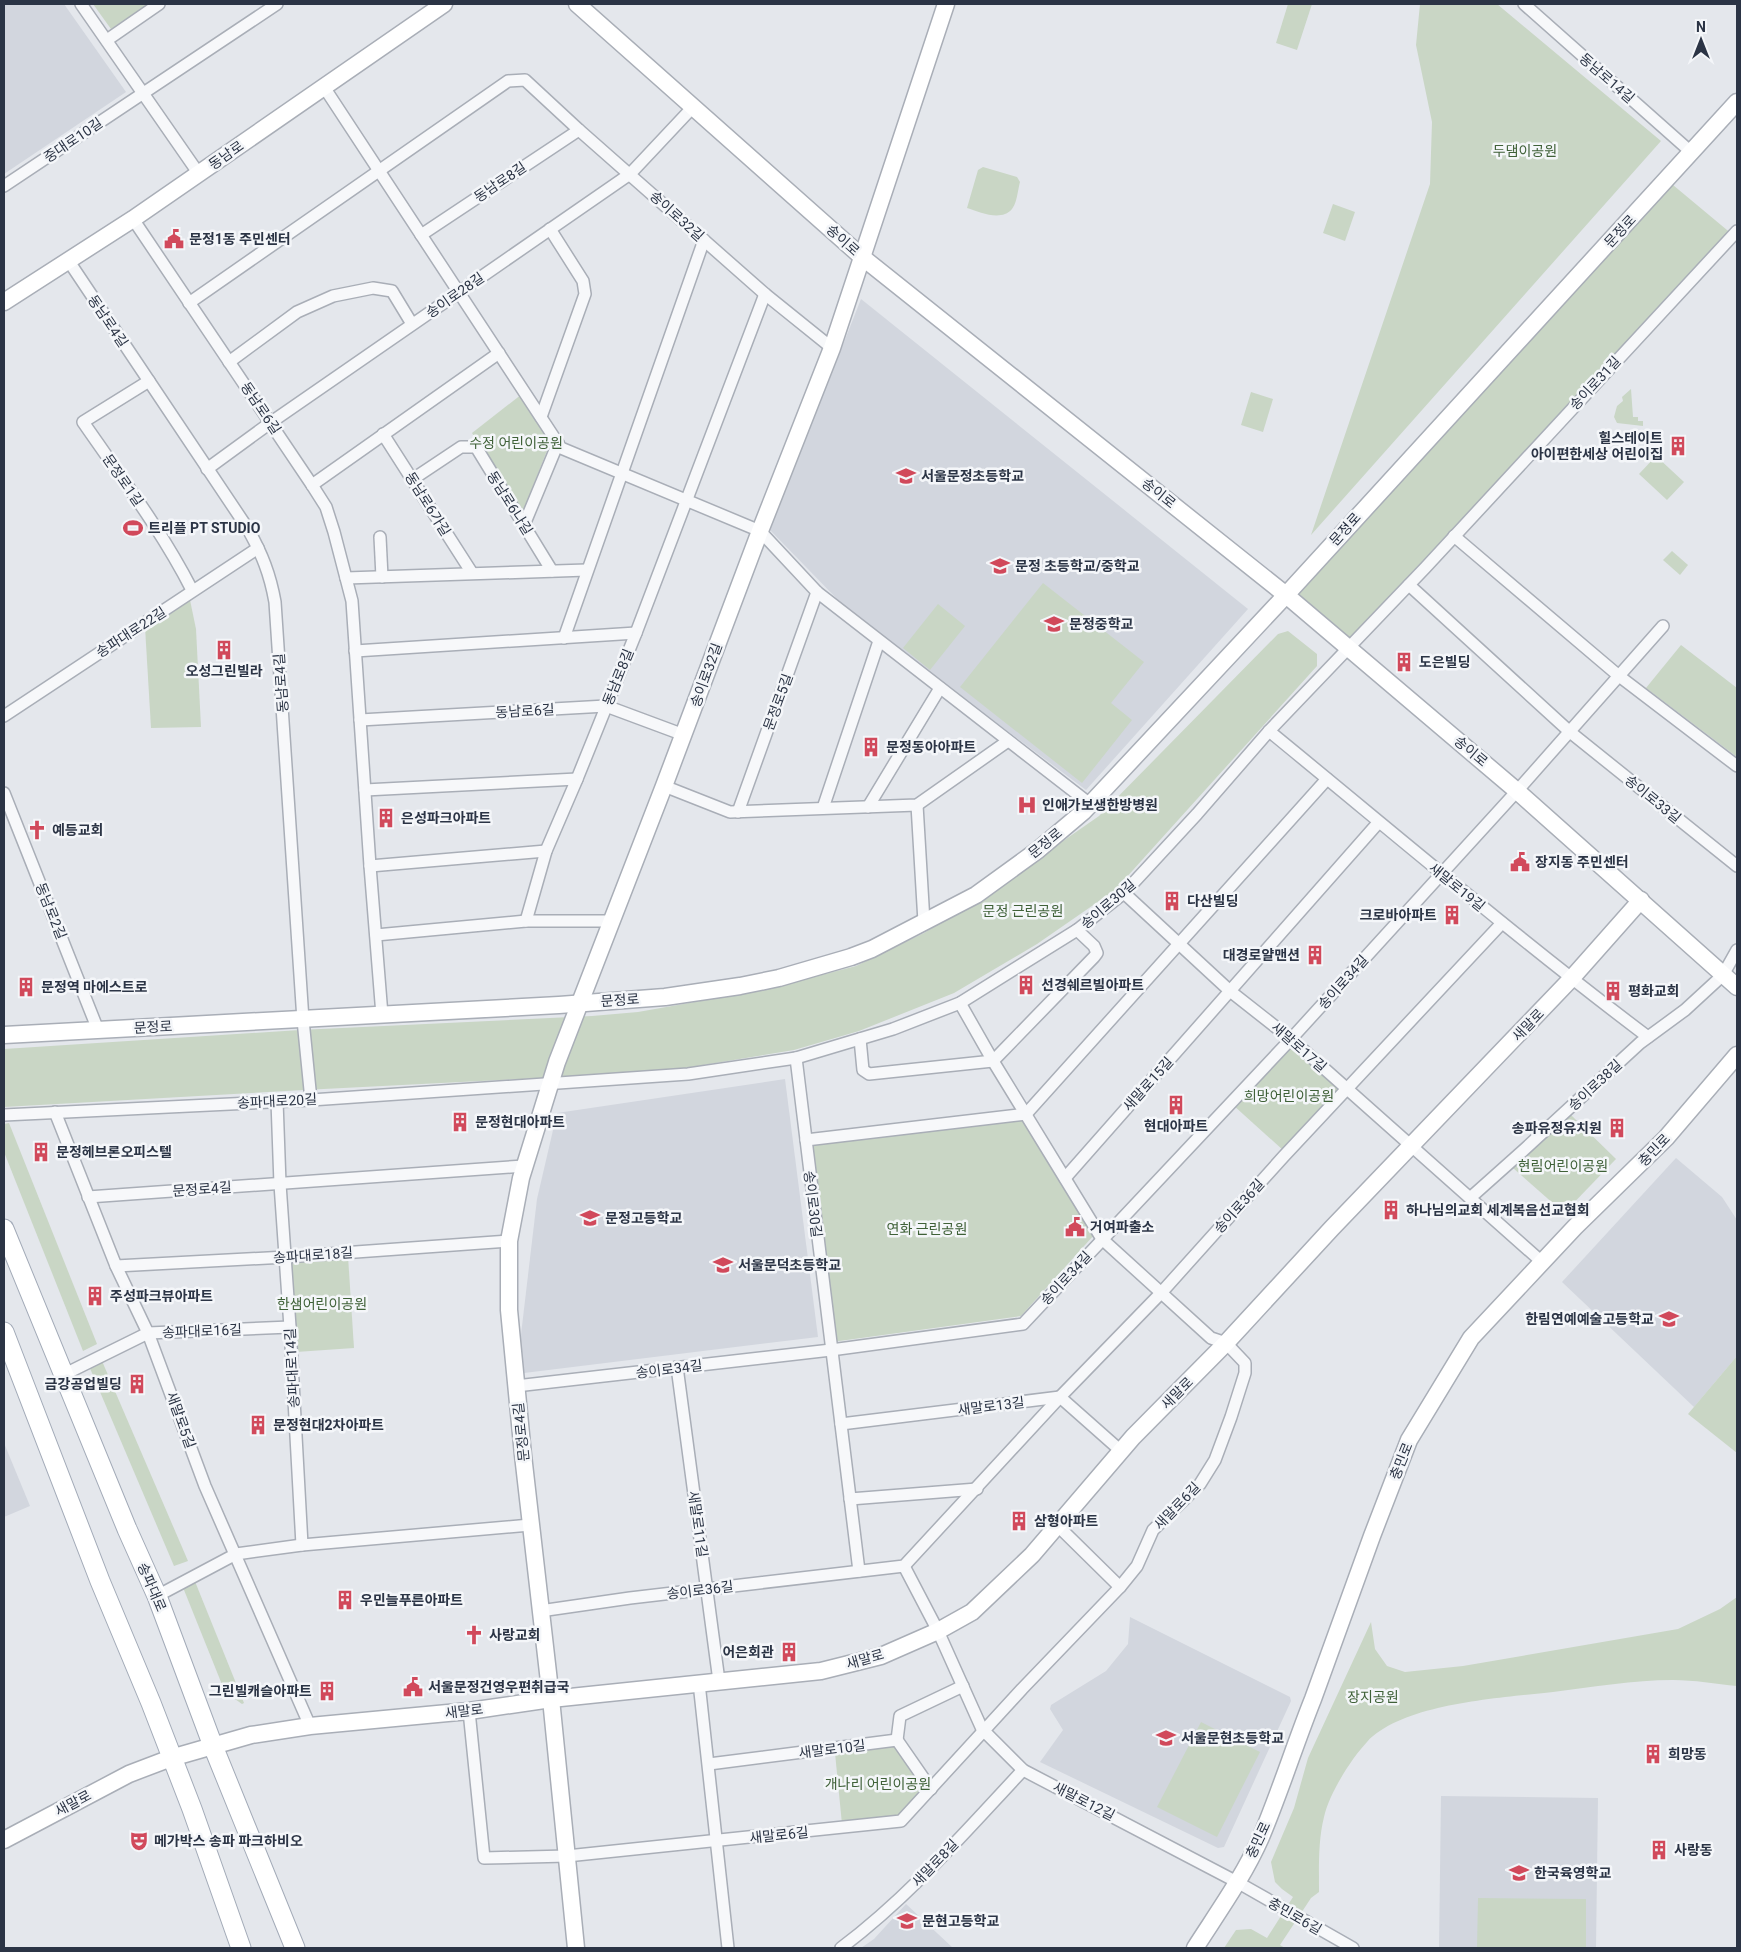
<svg xmlns="http://www.w3.org/2000/svg" width="1741" height="1952" viewBox="0 0 1741 1952" font-family="Roboto,'Noto Sans KR',sans-serif">
  <style>
    .built { fill: #d2d6de }
    .green { fill: #c9d6c5 }
    .lines { fill: none; stroke-linecap: round; stroke-linejoin: round }
    .street-casing { stroke: #a9aeb7; stroke-width: 14 }
    .secondary-casing { stroke: #a9aeb7; stroke-width: 19 }
    .primary-casing { stroke: #a3abb8; stroke-width: 21 }
    .street { stroke: #f7f8fa; stroke-width: 11 }
    .secondary { stroke: #fff; stroke-width: 16 }
    .primary { stroke: #fff; stroke-width: 19 }
    .labels { text-anchor: middle; dominant-baseline: central; stroke-width: 5; stroke-linejoin: round; paint-order: stroke }
    .street-label { font-size: 14px; fill: #2b3445; stroke: #f4f6f9 }
    .park-label { font-size: 14px; fill: #3f6138; stroke: #f4f6f9 }
    .poi-label { font-size: 14px; font-weight: bold; fill: #2b3445; stroke: #f4f6f9; text-anchor: start }
  </style>
  <rect width="100%" height="100%" fill="#e4e7ec"/>
  <g class="built">
    <polygon points="4,4 64,4 126,92 4,174"/>
    <polygon points="861,299 1248,609 1086,790 914,661 840,602 770,530"/>
    <polygon points="785,1079 818,1337 524,1373 520,1343 537,1199 557,1113"/>
    <polygon points="1676,1158 1722,1197 1737,1220 1737,1356 1694,1407 1562,1282"/>
    <polygon points="4,1443 30,1506 4,1517"/>
    <polygon points="1130,1617 1290,1697 1291,1701 1224,1847 1218,1848 1040,1762 1063,1730 1050,1709 1051,1705 1106,1671 1128,1644"/>
    <polygon points="1441,1796 1598,1798 1596,1948 1439,1948"/>
    <polygon points="906,1904 953,1948 861,1948 874,1939"/>
  </g>
  <g class="green">
    <polygon points="93,4 149,4 111,29"/>
    <polygon points="1288,4 1312,4 1297,50 1276,43"/>
    <polygon points="1420,4 1497,4 1661,141 1311,535 1430,184 1432,122 1416,45"/>
    <path d="M983,167l34,10 3,5c-2,7 -3,21 -8,27 -11,13 -32,3 -45,-1l11,-38z"/>
    <polygon points="1667,180 1733,235 1349,648 1286,595"/>
    <polygon points="1333,204 1355,212 1345,241 1323,233"/>
    <polygon points="1631,389 1633,417 1638,417 1638,421 1643,421 1643,426 1617,423 1614,417 1617,406 1623,401 1622,397"/>
    <polygon points="1251,392 1273,399 1263,432 1241,425"/>
    <polygon points="522,394 552,438 522,514 472,433"/>
    <polygon points="1656,456 1684,482 1667,500 1639,474"/>
    <polygon points="1672,551 1688,565 1680,575 1663,560"/>
    <polygon points="1043,583 1144,662 1111,703 1132,720 1082,783 960,687"/>
    <polygon points="187,599 190,600 196,629 201,727 151,728 145,627"/>
    <polygon points="938,604 965,626 930,670 903,648"/>
    <polygon points="1288,631 1317,654 1317,666 1115,890 1037,944 954,993 859,1031 794,1050 685,1068 542,1078 304,1090 4,1107 4,1049 300,1030 592,1016 638,1012 768,989 856,966 924,933 981,898 1099,816 1278,634"/>
    <polygon points="1681,645 1737,688 1737,757 1646,688"/>
    <polygon points="1289,1044 1343,1089 1284,1151 1233,1105"/>
    <polygon points="1571,1115 1616,1159 1564,1213 1513,1168"/>
    <polygon points="1022,1119 1094,1235 1021,1316 832,1342 810,1143"/>
    <polygon points="9,1123 97,1344 83,1351 4,1152 4,1124"/>
    <polygon points="348,1256 354,1348 296,1352 290,1260"/>
    <polygon points="1737,1356 1737,1453 1688,1414"/>
    <polygon points="102,1361 188,1561 174,1566 89,1366"/>
    <polygon points="194,1579 244,1703 242,1704 225,1692 182,1585"/>
    <path d="M1737,1597v89c-21,-2 -43,-6 -64,-6 -40,0 -80,7 -120,12 -51,6 -150,11 -186,50 -16,17 -38,52 -43,75 -6,24 -5,49 -5,75l-8,6 -31,47 5,3h-61l12,-18 15,-1 16,9 26,-41 -11,-8 -7,-7 -4,-20 23,-54 14,-50 63,-136 4,27 12,17 18,6 58,-6 215,-37 42,-20z"/>
    <polygon points="1201,1722 1260,1752 1217,1837 1157,1807"/>
    <polygon points="897,1745 926,1789 900,1818 842,1824 835,1753"/>
    <polygon points="1478,1898 1586,1899 1586,1948 1477,1948"/>
  </g>
  <g class="lines">
    <defs>
      <g id="street">
        <polyline points="81,4 199,174"/>
        <polyline points="1524,4 1691,152"/>
        <polyline points="107,40 159,4"/>
        <polyline points="324,87 561,448 760,531 817,592 1090,804"/>
        <polyline points="4,186 277,4"/>
        <polyline points="133,219 312,485 326,507 334,532 352,601 370,866 382,1015"/>
        <polyline points="421,235 579,130"/>
        <path d="M68,260l180,269c14,25 22,45 27,73l28,418 8,80"/>
        <polyline points="189,303 508,81 525,80 579,130 765,294 832,348"/>
        <polyline points="229,362 297,312 333,296 373,288 392,291 412,324"/>
        <path d="M149,381l-66,41c38,55 79,109 109,168"/>
        <polyline points="541,417 585,294 583,281 550,229"/>
        <polyline points="383,434 472,573"/>
        <polyline points="207,469 270,423 630,174 692,108"/>
        <polyline points="413,479 461,447 476,447 552,571"/>
        <polyline points="312,485 499,353"/>
        <polyline points="524,525 558,443"/>
        <polyline points="1454,536 1619,676 1737,766"/>
        <polyline points="380,537 382,577"/>
        <polyline points="346,578 587,570"/>
        <polyline points="1409,585 1570,732 1737,866"/>
        <polyline points="564,638 704,240"/>
        <polyline points="355,651 636,633"/>
        <polyline points="4,716 258,548"/>
        <polyline points="360,720 606,706 684,735"/>
        <path d="M1269,731c126,103 249,208 379,306"/>
        <polyline points="664,786 730,812 917,805 1008,741"/>
        <polyline points="365,790 577,779"/>
        <polyline points="4,793 98,1030"/>
        <polyline points="917,805 924,922"/>
        <polyline points="868,807 940,688"/>
        <polyline points="823,808 879,641"/>
        <polyline points="738,812 817,592"/>
        <polyline points="370,866 546,851"/>
        <polyline points="1124,893 1230,991 1291,1039 1542,1262"/>
        <polyline points="526,921 546,851 577,779 636,633 765,294"/>
        <polyline points="376,935 526,921 613,921"/>
        <polyline points="960,1003 993,1061 1102,1239 1211,1338 1226,1343 1245,1363 1245,1373 1231,1417 1215,1460 1200,1484 1153,1530 1137,1566 1120,1587"/>
        <polyline points="860,1039 863,1070 869,1074 993,1061 1094,957 1097,953 1094,946 1077,930"/>
        <polyline points="796,1058 859,1571"/>
        <polyline points="277,1101 280,1184 290,1327 302,1545"/>
        <polyline points="55,1112 116,1266 148,1333 205,1486 310,1726"/>
        <polyline points="4,1115 311,1100 688,1074 796,1058 893,1029 960,1003 1077,930 1124,893 1197,814 1269,731 1425,568 1737,231"/>
        <polyline points="806,1140 1026,1114 1327,779"/>
        <polyline points="1065,1178 1378,823"/>
        <polyline points="88,1197 524,1166"/>
        <polyline points="1470,1198 1526,1148 1640,1043 1685,1010 1723,975 1737,950"/>
        <polyline points="116,1266 286,1257 509,1241"/>
        <polyline points="677,1367 719,1681"/>
        <polyline points="63,1375 148,1333 290,1327"/>
        <polyline points="516,1386 831,1350 1023,1324 1291,1039 1517,791 1663,626"/>
        <polyline points="841,1424 1060,1397 1121,1451"/>
        <polyline points="850,1499 977,1489"/>
        <polyline points="904,1566 938,1631 982,1729 1023,1770 1237,1882 1353,1948"/>
        <polyline points="157,1596 236,1554 302,1545 530,1525"/>
        <polyline points="540,1611 630,1598 904,1566 1060,1397 1161,1293 1284,1156 1502,923"/>
        <polyline points="699,1683 728,1948"/>
        <polyline points="469,1711 484,1858 567,1856 901,1821 1022,1689 1120,1587 1057,1525"/>
        <polyline points="897,1740 900,1716 963,1686"/>
        <polyline points="709,1764 897,1740 931,1789"/>
        <path d="M841,1948c68,-51 124,-116 182,-178"/>
      </g>
      <g id="secondary">
        <polyline points="577,4 862,257 1286,595 1517,791 1737,987"/>
        <polyline points="4,302 133,219 444,4"/>
        <polyline points="4,1035 559,1005 665,997 740,986 779,978 851,957 872,949 976,895 1038,850 1083,812 1286,595 1737,102"/>
        <polyline points="4,1840 129,1774 171,1758 251,1735 310,1726 469,1711 551,1699 821,1671 881,1656 938,1631 972,1612 1032,1555 1133,1437 1226,1343 1332,1228 1571,979 1641,900"/>
        <polyline points="576,1948 551,1699 523,1455 509,1310 509,1241 521,1178 557,1062 664,786 760,531 832,348 946,4"/>
        <path d="M1195,1948c23,-36 49,-72 66,-111 19,-45 34,-93 52,-138l59,-163 37,-96 62,-102 104,-111 91,-89 71,-83"/>
      </g>
      <g id="primary">
        <polyline points="4,1229 127,1529 157,1596 213,1746 295,1948"/>
        <polyline points="4,1332 100,1581 151,1703 192,1809 241,1948"/>
      </g>
    </defs>
    <use href="#street" class="street-casing"/>
    <use href="#secondary" class="secondary-casing"/>
    <use href="#primary" class="primary-casing"/>
    <use href="#street" class="street"/>
    <use href="#secondary" class="secondary"/>
    <use href="#primary" class="primary"/>
  </g>
  <defs>
    <symbol id="civic-bare" viewBox="-9 -9 18 18"><path d="M-.6-6.5H3V-4.5H.6V-3L4-1V1h2V6H-6V1h2V-1L-.6-3ZM-1.2 2.5V6h2.4V2.5Z" fill="#d1495b" stroke="#f4f6f9" stroke-width="2.5" paint-order="stroke"/></symbol>
    <symbol id="building-bare" viewBox="-9 -9 18 18"><path d="M-4-6H4V6H1V3H-1V6H-4ZM-2.5-4.3h1.7v1.8h-1.7ZM.8-4.3h1.7v1.8H.8ZM-2.5-1h1.7V.8h-1.7ZM.8-1h1.7V.8H.8Z" fill="#d1495b" stroke="#f4f6f9" stroke-width="2.5" paint-order="stroke"/></symbol>
    <symbol id="school-bare" viewBox="-9 -9 18 18"><path d="M0-5L7-2L0 1L-7-2ZM-4 1L0 2.5L4 1V4Q0 6-4 4Z" fill="#d1495b" stroke="#f4f6f9" stroke-width="2.5" paint-order="stroke"/></symbol>
    <symbol id="stadium-bare" viewBox="-9 -9 18 18"><path d="M0-5a6.5 5 0 1 0 0 10a6.5 5 0 1 0 0-10ZM-3.5-1.8h7v3.6h-7Z" fill="#d1495b" stroke="#f4f6f9" stroke-width="2.5" paint-order="stroke"/></symbol>
    <symbol id="hospital-bare" viewBox="-9 -9 18 18"><path d="M-5-5h3v3.5h4V-5h3V5h-3V1.5h-4V5h-3Z" fill="#d1495b" stroke="#f4f6f9" stroke-width="2.5" paint-order="stroke"/></symbol>
    <symbol id="church-bare" viewBox="-9 -9 18 18"><path d="M-1.2-6h2.4v3.5h3.3v2.4h-3.3V6h-2.4V-.1h-3.3v-2.4h3.3Z" fill="#d1495b" stroke="#f4f6f9" stroke-width="2.5" paint-order="stroke"/></symbol>
    <symbol id="theatre-bare" viewBox="-9 -9 18 18"><path d="M-5-5.5Q0-4 5-5.5V0Q5 5 0 6Q-5 5-5 0ZM-3.3-2.5H-1v1.5H-3.3ZM1-2.5H3.3v1.5H1ZM-2.8 1Q0 5.5 2.8 1Z" fill="#d1495b" stroke="#f4f6f9" stroke-width="2.5" paint-order="stroke"/></symbol>
  </defs>
  <g fill-rule="evenodd">
    <use href="#civic-bare" x="160" y="225" width="28" height="28"/>
    <use href="#building-bare" x="1664" y="432" width="28" height="28"/>
    <use href="#school-bare" x="892" y="462" width="28" height="28"/>
    <use href="#stadium-bare" x="119" y="514" width="28" height="28"/>
    <use href="#school-bare" x="986" y="552" width="28" height="28"/>
    <use href="#school-bare" x="1040" y="610" width="28" height="28"/>
    <use href="#building-bare" x="210" y="636" width="28" height="28"/>
    <use href="#building-bare" x="1390" y="648" width="28" height="28"/>
    <use href="#building-bare" x="857" y="733" width="28" height="28"/>
    <use href="#hospital-bare" x="1013" y="791" width="28" height="28"/>
    <use href="#building-bare" x="372" y="804" width="28" height="28"/>
    <use href="#church-bare" x="23" y="816" width="28" height="28"/>
    <use href="#civic-bare" x="1506" y="848" width="28" height="28"/>
    <use href="#building-bare" x="1158" y="887" width="28" height="28"/>
    <use href="#building-bare" x="1438" y="901" width="28" height="28"/>
    <use href="#building-bare" x="1301" y="941" width="28" height="28"/>
    <use href="#building-bare" x="1012" y="971" width="28" height="28"/>
    <use href="#building-bare" x="12" y="973" width="28" height="28"/>
    <use href="#building-bare" x="1599" y="977" width="28" height="28"/>
    <use href="#building-bare" x="1162" y="1091" width="28" height="28"/>
    <use href="#building-bare" x="446" y="1108" width="28" height="28"/>
    <use href="#building-bare" x="1603" y="1114" width="28" height="28"/>
    <use href="#building-bare" x="27" y="1138" width="28" height="28"/>
    <use href="#building-bare" x="1377" y="1196" width="28" height="28"/>
    <use href="#school-bare" x="576" y="1204" width="28" height="28"/>
    <use href="#civic-bare" x="1061" y="1213" width="28" height="28"/>
    <use href="#school-bare" x="709" y="1251" width="28" height="28"/>
    <use href="#building-bare" x="81" y="1282" width="28" height="28"/>
    <use href="#school-bare" x="1655" y="1305" width="28" height="28"/>
    <use href="#building-bare" x="123" y="1370" width="28" height="28"/>
    <use href="#building-bare" x="244" y="1411" width="28" height="28"/>
    <use href="#building-bare" x="1005" y="1507" width="28" height="28"/>
    <use href="#building-bare" x="331" y="1586" width="28" height="28"/>
    <use href="#church-bare" x="460" y="1621" width="28" height="28"/>
    <use href="#building-bare" x="775" y="1638" width="28" height="28"/>
    <use href="#civic-bare" x="399" y="1673" width="28" height="28"/>
    <use href="#building-bare" x="313" y="1677" width="28" height="28"/>
    <use href="#school-bare" x="1152" y="1724" width="28" height="28"/>
    <use href="#building-bare" x="1639" y="1740" width="28" height="28"/>
    <use href="#theatre-bare" x="125" y="1827" width="28" height="28"/>
    <use href="#building-bare" x="1645" y="1836" width="28" height="28"/>
    <use href="#school-bare" x="1505" y="1859" width="28" height="28"/>
    <use href="#school-bare" x="893" y="1907" width="28" height="28"/>
  </g>
  <g class="labels">
    <g class="street-label">
      <text transform="translate(1607 78) rotate(41)">동남로14길</text>
      <text transform="translate(73 140) rotate(-34)">중대로10길</text>
      <text transform="translate(226 155) rotate(-35)">동남로</text>
      <text transform="translate(500 182) rotate(-34)">동남로8길</text>
      <text transform="translate(677 216) rotate(42)">송이로32길</text>
      <text transform="translate(1620 231) rotate(-47)">문정로</text>
      <text transform="translate(843 240) rotate(42)">송이로</text>
      <text transform="translate(455 295) rotate(-35)">송이로28길</text>
      <text transform="translate(108 321) rotate(56)">동남로4길</text>
      <text transform="translate(1595 383) rotate(-47)">송이로31길</text>
      <text transform="translate(261 408) rotate(56)">동남로6길</text>
      <text transform="translate(123 480) rotate(55)">문정로1길</text>
      <text transform="translate(1159 493) rotate(39)">송이로</text>
      <text transform="translate(510 503) rotate(58)">동남로6나길</text>
      <text transform="translate(428 504) rotate(58)">동남로6가길</text>
      <text transform="translate(1345 529) rotate(-48)">문정로</text>
      <text transform="translate(131 632) rotate(-33)">송파대로22길</text>
      <text transform="translate(706 675) rotate(-70)">송이로32길</text>
      <text transform="translate(618 677) rotate(-68)">동남로8길</text>
      <text transform="translate(281 683) rotate(-94)">동남로4길</text>
      <text transform="translate(778 702) rotate(-70)">문정로5길</text>
      <text transform="translate(525 711) rotate(-3)">동남로6길</text>
      <text transform="translate(1471 751) rotate(40)">송이로</text>
      <text transform="translate(1653 799) rotate(39)">송이로33길</text>
      <text transform="translate(1045 843) rotate(-39)">문정로</text>
      <text transform="translate(1457 887) rotate(39)">새말로19길</text>
      <text transform="translate(1108 904) rotate(-41)">송이로30길</text>
      <text transform="translate(51 911) rotate(68)">동남로2길</text>
      <text transform="translate(1343 982) rotate(-48)">송이로34길</text>
      <text transform="translate(620 1000) rotate(-4)">문정로</text>
      <text transform="translate(1528 1025) rotate(-46)">새말로</text>
      <text transform="translate(153 1027) rotate(-3)">문정로</text>
      <text transform="translate(1299 1047) rotate(41)">새말로17길</text>
      <text transform="translate(1148 1084) rotate(-48)">새말로15길</text>
      <text transform="translate(1595 1085) rotate(-43)">송이로38길</text>
      <text transform="translate(277 1101) rotate(-3)">송파대로20길</text>
      <text transform="translate(1654 1150) rotate(-46)">충민로</text>
      <text transform="translate(202 1189) rotate(-4)">문정로4길</text>
      <text transform="translate(813 1204) rotate(83)">송이로30길</text>
      <text transform="translate(1239 1206) rotate(-48)">송이로36길</text>
      <text transform="translate(313 1255) rotate(-4)">송파대로18길</text>
      <text transform="translate(1066 1278) rotate(-47)">송이로34길</text>
      <text transform="translate(202 1331) rotate(-2)">송파대로16길</text>
      <text transform="translate(292 1368) rotate(-93)">송파대로14길</text>
      <text transform="translate(669 1369) rotate(-7)">송이로34길</text>
      <text transform="translate(1177 1393) rotate(-45)">새말로</text>
      <text transform="translate(991 1406) rotate(-7)">새말로13길</text>
      <text transform="translate(181 1420) rotate(70)">새말로5길</text>
      <text transform="translate(521 1432) rotate(-96)">문정로4길</text>
      <text transform="translate(1401 1461) rotate(-68)">충민로</text>
      <text transform="translate(1177 1506) rotate(-46)">새말로6길</text>
      <text transform="translate(698 1524) rotate(82)">새말로11길</text>
      <text transform="translate(152 1587) rotate(67)">송파대로</text>
      <text transform="translate(700 1590) rotate(-7)">송이로36길</text>
      <text transform="translate(865 1659) rotate(-16)">새말로</text>
      <text transform="translate(464 1711) rotate(-7)">새말로</text>
      <text transform="translate(832 1749) rotate(-7)">새말로10길</text>
      <text transform="translate(1084 1801) rotate(27)">새말로12길</text>
      <text transform="translate(73 1803) rotate(-28)">새말로</text>
      <text transform="translate(779 1835) rotate(-6)">새말로6길</text>
      <text transform="translate(1258 1840) rotate(-65)">충민로</text>
      <text transform="translate(935 1863) rotate(-46)">새말로8길</text>
      <text transform="translate(1295 1916) rotate(30)">충민로6길</text>
    </g>
    <g class="park-label">
      <text x="1525" y="151">두댐이공원</text>
      <text x="516" y="443">수정 어린이공원</text>
      <text x="1023" y="911">문정 근린공원</text>
      <text x="1289" y="1096">희망어린이공원</text>
      <text x="1563" y="1166">현림어린이공원</text>
      <text x="927" y="1229">연화 근린공원</text>
      <text x="322" y="1304">한샘어린이공원</text>
      <text x="1373" y="1697">장지공원</text>
      <text x="878" y="1784">개나리 어린이공원</text>
    </g>
    <g class="poi-label">
      <text x="189" y="239">문정1동 주민센터</text>
      <text x="1663" y="438" text-anchor="end">힐스테이트<tspan x="1663" dy="16">아이편한세상 어린이집</tspan></text>
      <text x="921" y="476">서울문정초등학교</text>
      <text x="148" y="528">트리플 PT STUDIO</text>
      <text x="1015" y="566">문정 초등학교/중학교</text>
      <text x="1069" y="624">문정중학교</text>
      <text x="1419" y="662">도은빌딩</text>
      <text x="224" y="671" text-anchor="middle">오성그린빌라</text>
      <text x="886" y="747">문정동아아파트</text>
      <text x="1042" y="805">인애가보생한방병원</text>
      <text x="401" y="818">은성파크아파트</text>
      <text x="52" y="830">예등교회</text>
      <text x="1535" y="862">장지동 주민센터</text>
      <text x="1187" y="901">다산빌딩</text>
      <text x="1437" y="915" text-anchor="end">크로바아파트</text>
      <text x="1300" y="955" text-anchor="end">대경로얄맨션</text>
      <text x="1041" y="985">선경쉐르빌아파트</text>
      <text x="41" y="987">문정역 마에스트로</text>
      <text x="1628" y="991">평화교회</text>
      <text x="475" y="1122">문정현대아파트</text>
      <text x="1176" y="1126" text-anchor="middle">현대아파트</text>
      <text x="1602" y="1128" text-anchor="end">송파유정유치원</text>
      <text x="56" y="1152">문정헤브론오피스텔</text>
      <text x="1406" y="1210">하나님의교회 세계복음선교협회</text>
      <text x="605" y="1218">문정고등학교</text>
      <text x="1090" y="1227">거여파출소</text>
      <text x="738" y="1265">서울문덕초등학교</text>
      <text x="110" y="1296">주성파크뷰아파트</text>
      <text x="1654" y="1319" text-anchor="end">한림연예예술고등학교</text>
      <text x="122" y="1384" text-anchor="end">금강공업빌딩</text>
      <text x="273" y="1425">문정현대2차아파트</text>
      <text x="1034" y="1521">삼형아파트</text>
      <text x="360" y="1600">우민늘푸른아파트</text>
      <text x="489" y="1635">사랑교회</text>
      <text x="774" y="1652" text-anchor="end">어은회관</text>
      <text x="428" y="1687">서울문정건영우편취급국</text>
      <text x="312" y="1691" text-anchor="end">그린빌캐슬아파트</text>
      <text x="1181" y="1738">서울문현초등학교</text>
      <text x="1668" y="1754">희망동</text>
      <text x="154" y="1841">메가박스 송파 파크하비오</text>
      <text x="1674" y="1850">사랑동</text>
      <text x="1534" y="1873">한국육영학교</text>
      <text x="922" y="1921">문현고등학교</text>
    </g>
  </g>
  <rect width="1741" height="1952" fill="none" stroke="#2b3445" stroke-width="10"/>
  <g transform="translate(1701 40)" stroke="#f4f6f9" stroke-width="4" paint-order="stroke">
  <path d="M0-4L9 19L0 12L-9 19Z" fill="#2b3445"/>
  <text y="-8" font-size="14" font-weight="bold" text-anchor="middle" fill="#2b3445">N</text>
  </g>
</svg>
